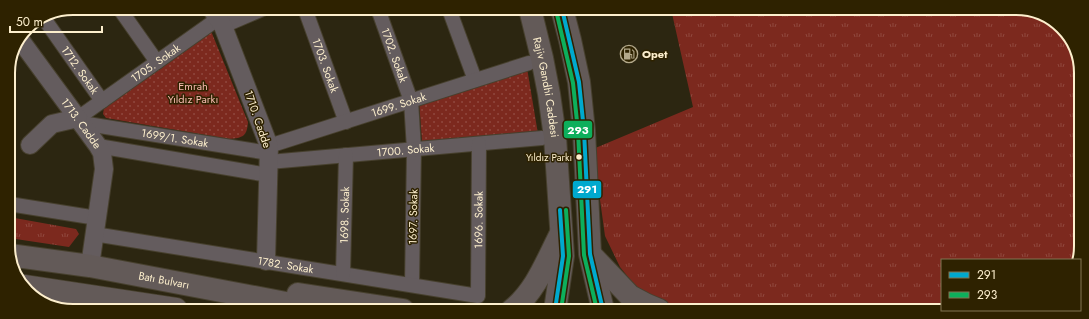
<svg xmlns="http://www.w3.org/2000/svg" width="1089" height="319" viewBox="0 0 1089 319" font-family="Jost,sans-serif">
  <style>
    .grass { fill: url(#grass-tufts) }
    .park { fill: url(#park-dots) }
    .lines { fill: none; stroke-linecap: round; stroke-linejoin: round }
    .minor-casing { stroke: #47402e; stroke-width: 16 }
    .tertiary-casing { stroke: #47402e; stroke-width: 20 }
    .primary-casing { stroke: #47402e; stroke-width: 24 }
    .minor { stroke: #645c5e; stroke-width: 14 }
    .tertiary { stroke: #645c5e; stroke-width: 18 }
    .primary { stroke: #635a58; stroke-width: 22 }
    .bus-1-casing { stroke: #2e2200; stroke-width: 7 }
    .bus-2-casing { stroke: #2e2200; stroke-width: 7 }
    .bus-1 { stroke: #00a9ce; stroke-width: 4 }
    .bus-2 { stroke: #0daf5c; stroke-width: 4 }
    .bus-dot { fill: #fdefcd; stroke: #2e2200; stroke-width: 1.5 }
    .labels { text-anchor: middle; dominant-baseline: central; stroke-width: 3; stroke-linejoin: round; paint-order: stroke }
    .bus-label { font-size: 10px; fill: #fdefcd; stroke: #2e2200; text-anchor: end }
    .poi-label { font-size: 11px; font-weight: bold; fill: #fdefcd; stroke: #2e2200; text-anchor: start }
    .street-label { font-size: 11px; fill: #fdefcd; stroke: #2e2200 }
    .park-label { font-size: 11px; fill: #f7bbb0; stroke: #2e2200 }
    .rim { fill: none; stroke: #fdefcd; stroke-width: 2 }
    .line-badge { stroke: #2e2200; stroke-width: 1.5 }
    .badge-label { font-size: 11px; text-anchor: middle; font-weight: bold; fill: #fff }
  </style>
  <defs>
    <pattern id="grass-tufts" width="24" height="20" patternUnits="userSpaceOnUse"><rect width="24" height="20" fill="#7c291e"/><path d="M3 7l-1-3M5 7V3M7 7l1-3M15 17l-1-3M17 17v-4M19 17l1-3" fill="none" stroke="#90483e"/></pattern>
    <pattern id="park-dots" width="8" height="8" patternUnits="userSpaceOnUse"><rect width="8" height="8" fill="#7c291e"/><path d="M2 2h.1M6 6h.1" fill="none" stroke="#90483e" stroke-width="1.8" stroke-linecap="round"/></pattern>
  </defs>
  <rect width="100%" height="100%" fill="#2c2611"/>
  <g class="grass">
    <polygon points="671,9 1033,10 1065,30 1080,60 1079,260 942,260 942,310 1022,310 1020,311 685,310 667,307 636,287 620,267 605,236 593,149 693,107"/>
    <polygon points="9,217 76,229 79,234 69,247 9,238"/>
  </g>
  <g class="park">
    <path d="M211,31l37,91c-1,14 -5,16 -19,17l-123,-21 -3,-4 1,-6z"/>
    <polygon points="527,68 538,134 422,141 419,101"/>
  </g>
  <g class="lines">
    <defs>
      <g id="minor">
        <polyline points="119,8 157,62"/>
        <path id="s1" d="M305,9l41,113"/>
        <path id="s2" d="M378,9l33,92 3,48 -2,136"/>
        <polyline points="449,9 475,80"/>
        <path id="s3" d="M45,20l57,81"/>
        <polyline points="223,26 265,8"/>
        <path id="s4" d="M78,118l155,-110"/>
        <path id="s5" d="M81,123l188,30"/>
        <polyline points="98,146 268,175"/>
        <path id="s6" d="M269,146l260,-83"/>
        <path id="s7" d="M269,162l273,-24"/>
        <polyline points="9,204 97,218"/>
        <path id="s8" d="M94,234l384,62 1,-152"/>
        <path id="s9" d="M343,274l3,-119"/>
        <polyline points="52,306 53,290"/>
      </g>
      <g id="tertiary">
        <polyline points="211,8 223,26 269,146 266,261"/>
        <path id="s10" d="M21,41l77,105 4,7 2,16 -14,97"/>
        <polyline points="30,145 52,124 78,118"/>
      </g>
      <g id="primary">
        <path id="s11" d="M530,9l12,49 7,36 6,43 8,119 -8,54"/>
        <polyline points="562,9 570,40 579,82 584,131 590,254 603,310"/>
        <path id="s12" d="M9,255l81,11 227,43"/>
        <polyline points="591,255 630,296 647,305 659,310"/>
        <polyline points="24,286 176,309"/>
        <polyline points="298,294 403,310"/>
        <path d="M512,310c24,-19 35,-50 49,-77"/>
      </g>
    </defs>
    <use href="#minor" class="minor-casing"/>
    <use href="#tertiary" class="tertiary-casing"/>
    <use href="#primary" class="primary-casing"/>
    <use href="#minor" class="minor"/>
    <use href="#tertiary" class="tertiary"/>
    <use href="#primary" class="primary"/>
    <defs>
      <g id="bus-1">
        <polyline points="562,9 579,82 584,131 590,254 603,310"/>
        <polyline points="555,310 563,256 560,210"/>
      </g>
      <g id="bus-2">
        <polyline points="556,10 573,83 578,131 584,255 597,310"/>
        <polyline points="561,310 569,256 566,210"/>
      </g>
    </defs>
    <use href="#bus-1" class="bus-1-casing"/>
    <use href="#bus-2" class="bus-2-casing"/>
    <use href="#bus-1" class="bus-1"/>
    <use href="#bus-2" class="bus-2"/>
  </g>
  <defs>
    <symbol id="fuel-ring" viewBox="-11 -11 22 22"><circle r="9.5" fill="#2e2200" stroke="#b4a98b" stroke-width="1.5"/><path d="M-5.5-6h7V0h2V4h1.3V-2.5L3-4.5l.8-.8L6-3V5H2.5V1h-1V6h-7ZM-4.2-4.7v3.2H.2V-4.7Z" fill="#b4a98b"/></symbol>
  </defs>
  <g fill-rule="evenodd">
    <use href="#fuel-ring" x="619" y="44" width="20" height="20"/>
  </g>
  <circle class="bus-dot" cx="579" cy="157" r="3.5"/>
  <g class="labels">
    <g class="bus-label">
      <text x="572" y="157">Yıldız Parkı</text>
    </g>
    <g class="poi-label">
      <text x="642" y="54">Opet</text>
    </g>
    <g class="street-label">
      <text stroke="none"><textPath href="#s2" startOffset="49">1702. Sokak</textPath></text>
      <text stroke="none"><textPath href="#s4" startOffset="95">1705. Sokak</textPath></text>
      <text stroke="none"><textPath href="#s1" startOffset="60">1703. Sokak</textPath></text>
      <text stroke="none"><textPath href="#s3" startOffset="61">1712. Sokak</textPath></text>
      <text stroke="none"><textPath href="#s11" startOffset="80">Rajiv Gandhi Caddesi</textPath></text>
      <text stroke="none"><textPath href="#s6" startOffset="136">1699. Sokak</textPath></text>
      <text transform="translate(258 119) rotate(71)">1710. Cadde</text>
      <text stroke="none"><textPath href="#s10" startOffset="102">1713. Cadde</textPath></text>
      <text stroke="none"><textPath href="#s5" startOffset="95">1699/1. Sokak</textPath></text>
      <text stroke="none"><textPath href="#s7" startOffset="137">1700. Sokak</textPath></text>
      <text stroke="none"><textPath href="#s9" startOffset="59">1698. Sokak</textPath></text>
      <text transform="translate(413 217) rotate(-89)">1697. Sokak</text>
      <text stroke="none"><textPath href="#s8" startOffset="465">1696. Sokak</textPath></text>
      <text stroke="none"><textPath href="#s8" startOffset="194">1782. Sokak</textPath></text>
      <text stroke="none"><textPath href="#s12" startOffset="157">Batı Bulvarı</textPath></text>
    </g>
    <g class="park-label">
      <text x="193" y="86">Emrah<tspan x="193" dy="13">Yıldız Parkı</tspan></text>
    </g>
  </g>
  <path d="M0 0H1089V319H0ZM73 15H1016A58 58 0 0 1 1074 73V246A58 58 0 0 1 1016 304H73A58 58 0 0 1 15 246V73A58 58 0 0 1 73 15Z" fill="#2e2200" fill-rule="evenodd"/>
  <path class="rim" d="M73 15H1016A58 58 0 0 1 1074 73V246A58 58 0 0 1 1016 304H73A58 58 0 0 1 15 246V73A58 58 0 0 1 73 15Z"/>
  <g class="line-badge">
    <rect x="563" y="120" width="30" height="19" rx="4" fill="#0daf5c"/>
    <rect x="572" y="180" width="30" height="19" rx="4" fill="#00a9ce"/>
  </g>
  <g class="badge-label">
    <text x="578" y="134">293</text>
    <text x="587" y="193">291</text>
  </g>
  <rect x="941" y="259" width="140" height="52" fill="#2e2200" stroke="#817452"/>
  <rect x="949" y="272" width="20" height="6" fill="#00a9ce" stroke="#817452"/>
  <text x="977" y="279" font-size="12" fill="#fdefcd">291</text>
  <rect x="949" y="292" width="20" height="6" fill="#0daf5c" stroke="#817452"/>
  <text x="977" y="299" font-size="12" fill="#fdefcd">293</text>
  <path d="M10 26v6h92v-6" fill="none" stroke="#fdefcd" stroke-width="2"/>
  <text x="16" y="26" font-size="12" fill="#fdefcd" stroke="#2e2200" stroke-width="3" paint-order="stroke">50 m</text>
</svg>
